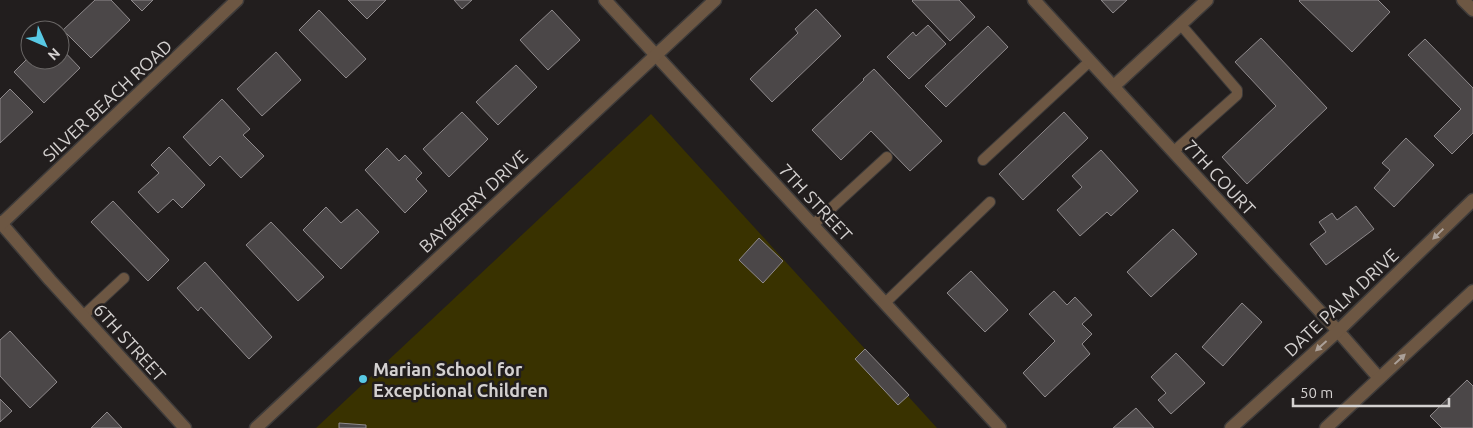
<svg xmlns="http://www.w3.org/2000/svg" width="1473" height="428" viewBox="0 0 1473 428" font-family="Ubuntu,sans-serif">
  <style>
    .green { fill: #393200 }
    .building { fill: #4b4748; stroke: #8f8a8c }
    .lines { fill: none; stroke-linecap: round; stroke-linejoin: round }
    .service-casing { stroke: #3e3b3a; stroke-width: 12 }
    .minor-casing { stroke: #3e3b3a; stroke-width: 15 }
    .tertiary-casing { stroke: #3e3b3a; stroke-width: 15 }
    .service { stroke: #6d5743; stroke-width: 10 }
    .minor { stroke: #6d5743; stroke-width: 12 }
    .tertiary { stroke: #6d5743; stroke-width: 12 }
    .oneway { fill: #aba098 }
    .poi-dot { fill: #58c9e4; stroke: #221e1e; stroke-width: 2 }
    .labels { text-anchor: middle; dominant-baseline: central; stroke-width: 5; stroke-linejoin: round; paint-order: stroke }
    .street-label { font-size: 18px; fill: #d4d1d0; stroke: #221e1e }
    .poi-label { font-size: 18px; font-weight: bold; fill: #d4d1d0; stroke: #221e1e; text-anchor: start }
  </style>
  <rect width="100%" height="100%" fill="#221e1e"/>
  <polygon class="green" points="651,114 937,428 316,428"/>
  <g class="building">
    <polygon points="95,0 111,0 130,20 91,58 63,30"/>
    <polygon points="131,0 153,0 142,11"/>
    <polygon points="348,0 386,0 367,19"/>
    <polygon points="454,0 472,0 462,9"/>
    <polygon points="913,0 959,0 975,17 950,41 912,1"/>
    <polygon points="1101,0 1127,0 1113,13"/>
    <polygon points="1300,0 1378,0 1390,12 1352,52 1299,1"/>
    <polygon points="816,9 841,36 772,102 750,79 798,33 795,29"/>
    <polygon points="319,10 366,59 346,78 299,30"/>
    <polygon points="552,10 580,40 548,70 520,40"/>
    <polygon points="928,25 946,44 909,79 887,57 913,32 916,36"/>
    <polygon points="988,26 1008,47 946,107 925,86"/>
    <polygon points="1261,38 1327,108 1247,184 1222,157 1276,106 1235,62"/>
    <polygon points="1425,39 1473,88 1473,133 1452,154 1434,136 1461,109 1408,55"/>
    <polygon points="60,47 80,68 44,103 14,72 30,56 30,60 60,60"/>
    <polygon points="276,52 301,80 262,116 237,89"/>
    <polygon points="516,65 537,87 498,125 476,102"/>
    <polygon points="874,69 942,141 910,171 871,131 841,160 812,130 864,80 863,79"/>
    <polygon points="10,89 33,112 0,143 0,99"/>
    <polygon points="222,99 250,129 243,135 264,156 241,178 220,156 210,166 183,137"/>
    <polygon points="462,112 488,139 449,177 423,149"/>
    <polygon points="1064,112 1088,138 1023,200 999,174"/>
    <polygon points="1406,138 1434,165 1394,207 1374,188 1390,170 1382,163"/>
    <polygon points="169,147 205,185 182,208 173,199 158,213 138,192 159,173 151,165"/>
    <polygon points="387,148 399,161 405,155 422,173 416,179 427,191 405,213 365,170"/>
    <polygon points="1101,150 1138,191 1111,216 1107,212 1080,236 1057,210 1082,187 1072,176"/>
    <polygon points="113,201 169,260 148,281 91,222"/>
    <polygon points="1356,206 1374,229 1326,265 1310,244 1326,232 1319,222 1332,213 1337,220"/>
    <polygon points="326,207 341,223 357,209 379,232 341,269 303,230"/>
    <polygon points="271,222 324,277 298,301 246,245"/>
    <polygon points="1173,229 1197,254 1151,297 1127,272"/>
    <polygon points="759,238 783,261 763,283 739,260"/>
    <polygon points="205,262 272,337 249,359 201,307 198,311 177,288"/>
    <polygon points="971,271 1008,310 985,332 947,293"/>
    <polygon points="1054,291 1067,305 1075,297 1092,315 1082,324 1092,334 1082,344 1090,354 1045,397 1023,373 1055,341 1029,314"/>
    <polygon points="1242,303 1262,322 1223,366 1202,347"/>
    <polygon points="10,331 57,382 30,408 0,376 0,340"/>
    <polygon points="865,349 909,395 898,405 855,359"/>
    <polygon points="1176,353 1205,383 1171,414 1158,400 1166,393 1151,377"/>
    <polygon points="1467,380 1473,386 1473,428 1442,428 1430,416"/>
    <polygon points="0,399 12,411 0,422"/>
    <polygon points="1136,408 1154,428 1113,428"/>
    <polygon points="107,412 122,428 91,428"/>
    <polygon points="339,423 366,425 366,428 339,428"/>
  </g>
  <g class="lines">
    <defs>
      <g id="service">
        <polyline points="1173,152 1237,95 1237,90 1181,25"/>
        <polyline points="983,160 1090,61"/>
        <polyline points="813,225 887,157"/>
        <polyline points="885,303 990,202"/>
        <polyline points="83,316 124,278"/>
      </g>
      <g id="minor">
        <polyline points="605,0 1000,428"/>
        <polyline points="1034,0 1338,331 1379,378"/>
        <polyline points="1463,0 1473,10"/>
        <polyline points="1114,86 1207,0"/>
        <polyline points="0,222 50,280 185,428"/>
        <polyline points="256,428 715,0"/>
        <polyline points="1231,428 1338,331 1473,200"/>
        <polyline points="1326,428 1473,291"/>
      </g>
      <polyline id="tertiary" points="0,225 237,0"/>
    </defs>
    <use href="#service" class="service-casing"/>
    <use href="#minor" class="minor-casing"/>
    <use href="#tertiary" class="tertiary-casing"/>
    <use href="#service" class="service"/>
    <use href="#minor" class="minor"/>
    <use href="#tertiary" class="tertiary"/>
  </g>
  <defs><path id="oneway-solid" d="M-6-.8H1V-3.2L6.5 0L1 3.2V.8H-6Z" transform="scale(1.25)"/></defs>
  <g class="oneway">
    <use href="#oneway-solid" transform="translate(1438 234) rotate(136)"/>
    <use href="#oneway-solid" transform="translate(1321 346) rotate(138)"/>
    <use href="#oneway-solid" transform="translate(1400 359) rotate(-43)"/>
  </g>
  <circle class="poi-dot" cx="363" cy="379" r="5"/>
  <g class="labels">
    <g class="street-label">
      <text transform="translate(107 100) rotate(-43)">SILVER BEACH ROAD</text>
      <text transform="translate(1220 177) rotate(47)">7TH COURT</text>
      <text transform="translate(473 201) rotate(-43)">BAYBERRY DRIVE</text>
      <text transform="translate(816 202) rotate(47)">7TH STREET</text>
      <text transform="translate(1341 302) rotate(-43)">DATE PALM DRIVE</text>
      <text transform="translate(130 342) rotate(48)">6TH STREET</text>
    </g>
    <g class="poi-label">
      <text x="373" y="369">Marian School for<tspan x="373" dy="21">Exceptional Children</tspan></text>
    </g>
  </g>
  <g transform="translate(45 45) rotate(135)"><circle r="24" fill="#221e1e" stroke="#696665"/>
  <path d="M0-4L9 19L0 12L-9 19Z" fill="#58c9e4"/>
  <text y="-8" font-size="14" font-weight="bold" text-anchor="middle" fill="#d4d1d0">N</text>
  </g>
  <path d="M1293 398v8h156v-8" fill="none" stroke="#d4d1d0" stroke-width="2.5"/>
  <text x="1300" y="398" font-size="15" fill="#d4d1d0" stroke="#221e1e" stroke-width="4" paint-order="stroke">50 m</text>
</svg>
